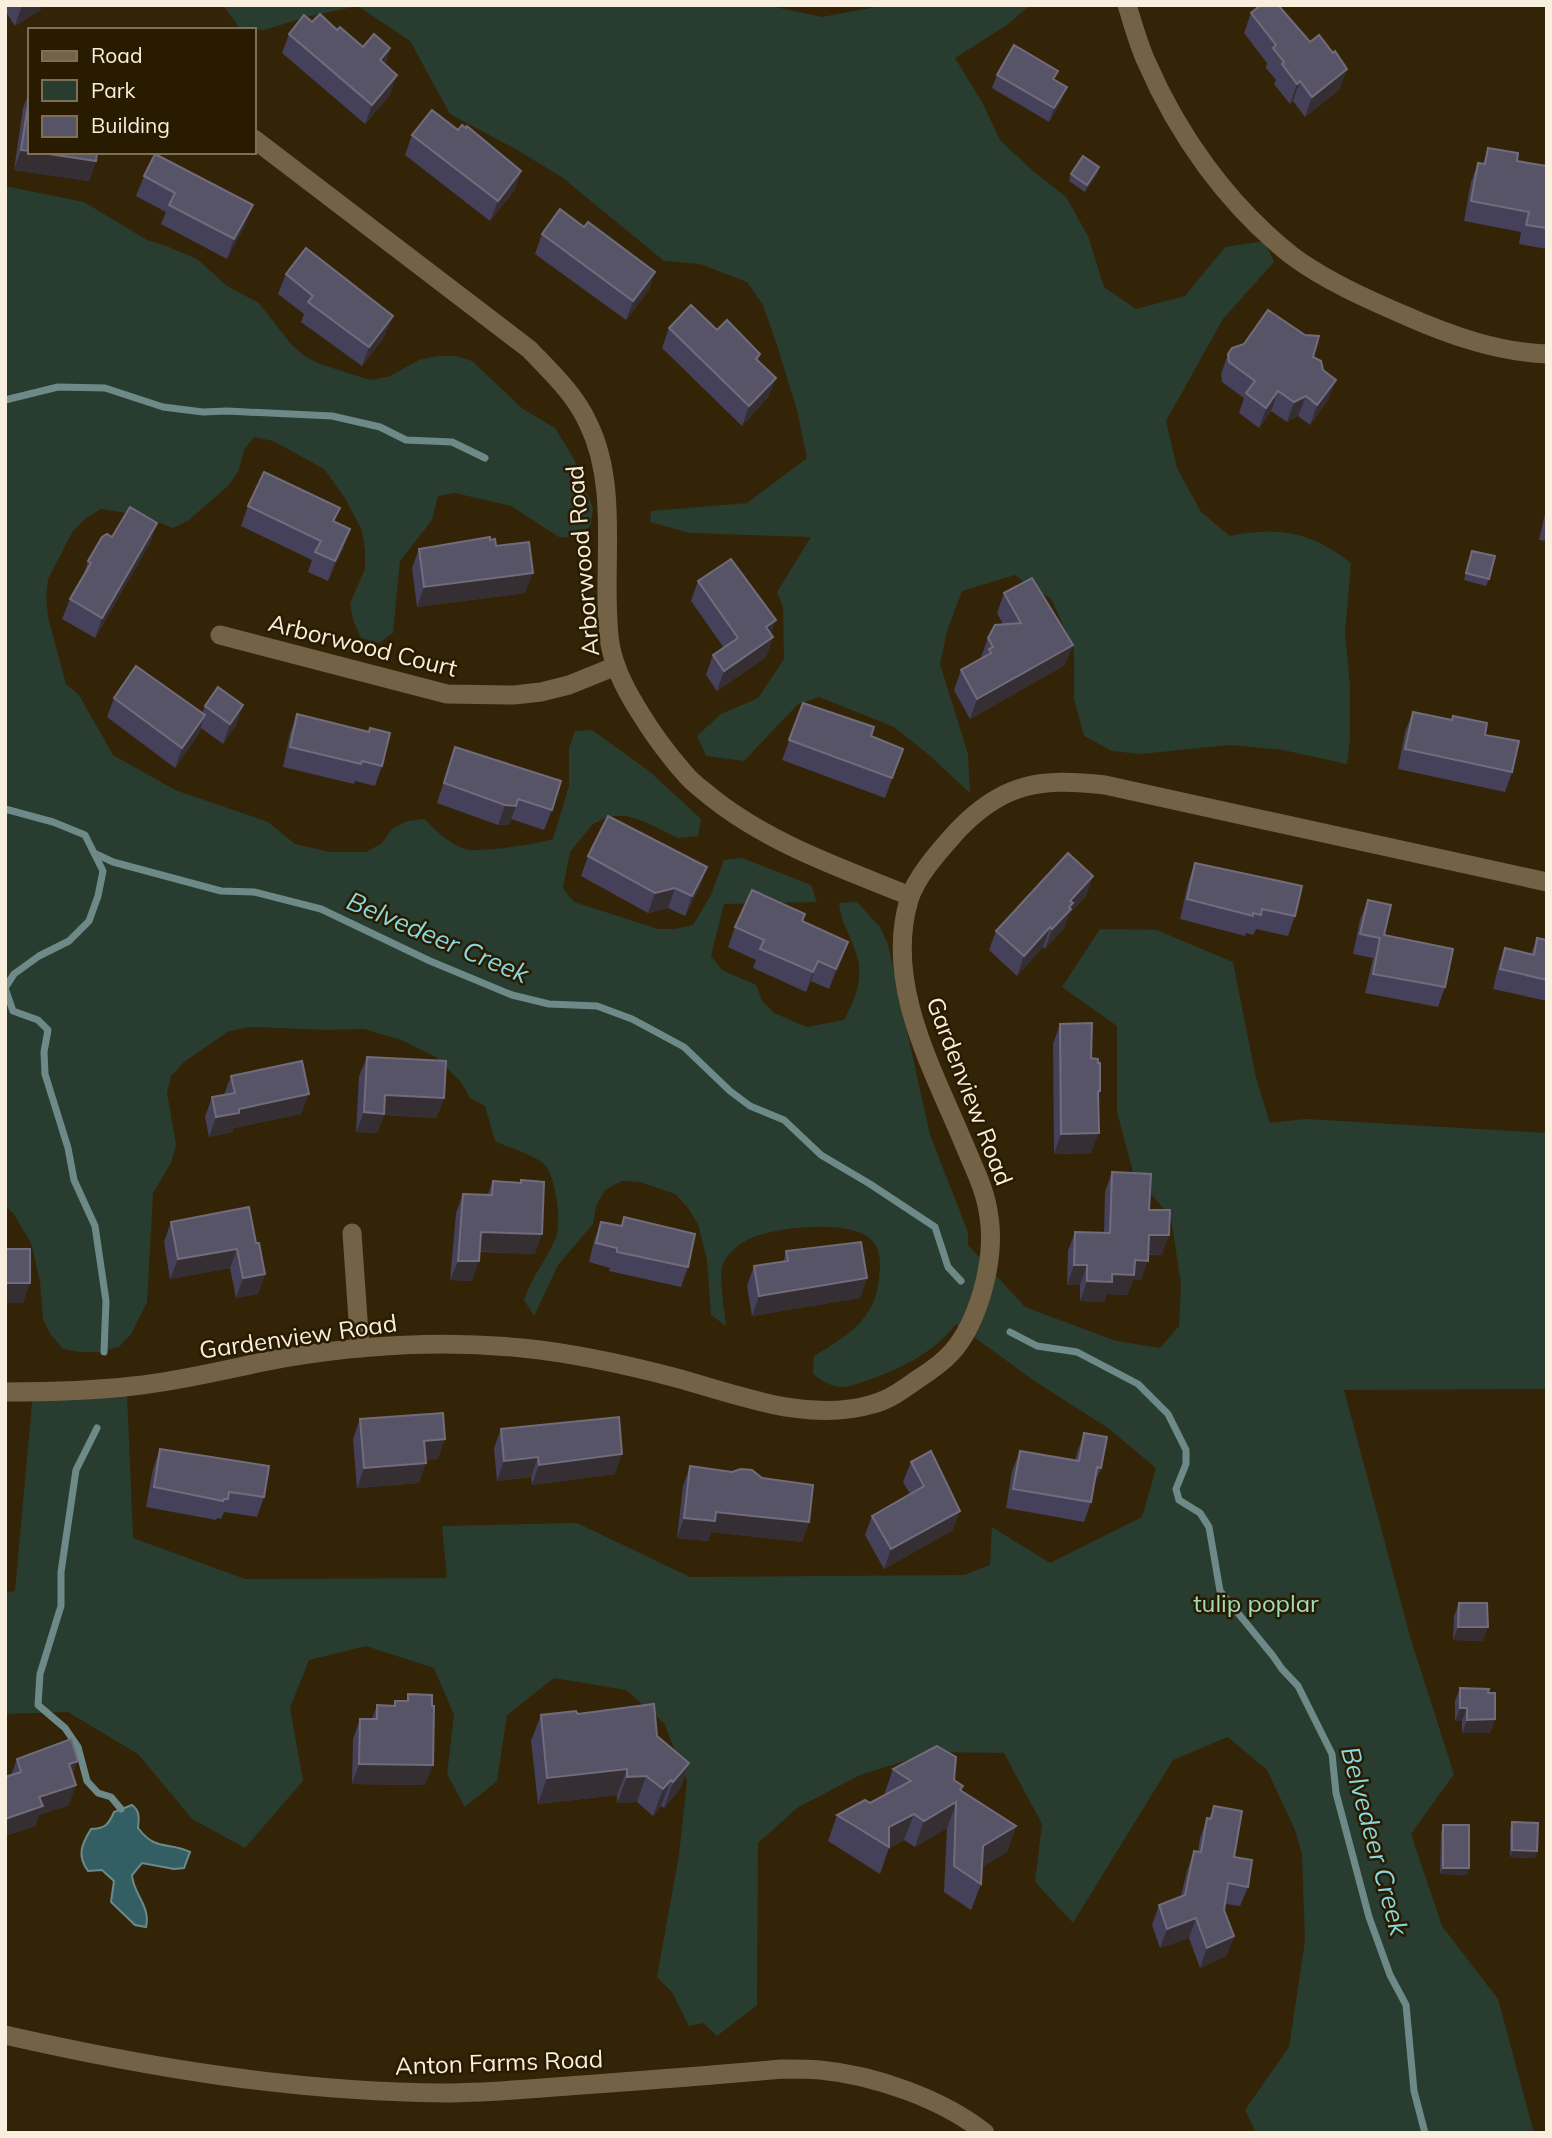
<svg xmlns="http://www.w3.org/2000/svg" width="1552" height="2138" viewBox="0 0 1552 2138" font-family="Mulish,sans-serif">
  <style>
    .green { fill: #283c30 }
    .water { fill: #335e63; stroke: #6e8a88; stroke-width: 2 }
    .lines { fill: none; stroke-linecap: round; stroke-linejoin: round }
    .stream { stroke: #6e8a88; stroke-width: 7 }
    .minor { stroke: #746246; stroke-width: 19 }
    .wall { fill: #45415a }
    .shaded-wall { fill: #352e33 }
    .building { fill: #585468; stroke: #716c7b; stroke-width: 2 }
    .labels { text-anchor: middle; dominant-baseline: central; stroke-width: 5; stroke-linejoin: round; paint-order: stroke }
    .street-label { font-size: 24px; fill: #f9efdf; stroke: #291b00 }
    .park-label { font-size: 24px; fill: #a1ddb9; stroke: #291b00 }
    .water-label { font-size: 26px; font-style: italic; fill: #89d8e1; stroke: #291b00 }
  </style>
  <rect width="100%" height="100%" fill="#332408"/>
  <g class="green">
    <path d="M223,5h543l56,12 64,-12h144l-23,20 -52,33 27,44 18,38 32,30 34,27 22,39 16,51 32,22 49,-13 40,-49 40,-6 9,21 -51,57 -57,102 11,47 24,44 29,24c49,-10 81,-4 121,27l-6,70 5,53v51l-3,27 -64,-14 -53,-5 -89,9 -29,-3 -28,-15 -10,-37v-49l-23,-52 -16,-7 -20,-16 -53,16 -15,40 -7,33 28,90 2,39 -41,-38 -35,-28 -75,-30 -21,7 -54,57 -38,-5 -9,-20 24,-22 37,-16 26,-39 -1,-52 -6,-15 34,-55 -121,-4 -40,-11 1,-11 96,-8 60,-45 -10,-48 -21,-68 -13,-37 -16,-23 -47,-18 -36,-3 -101,-83 -49,-30 -64,-34 -40,-73 -52,-35 -48,10 -46,14h-23z"/>
    <path d="M5,186l79,16 63,38 17,5 33,14 30,27 32,17 31,40 13,12 17,9 50,16 18,-3 31,-17 18,-4h19l16,5 51,48 32,19 19,31 19,49 -2,17 -13,13 -19,-1 -48,-31 -56,-13 -17,3 -6,24 -32,41 -7,72 -14,10 -18,-5 -8,-18 -3,-17 15,-34v-19l-3,-19 -17,-33 -21,-29 -51,-28 -19,-4 -10,13 -5,20 -10,15 -40,35 -16,8 -34,-13 -38,-6 -15,9 -13,13 -25,48 -2,18 2,20 18,67 13,11 34,60 62,35 93,32 27,22 35,8h36l15,-8 11,-15 15,-8 17,-2c12,11 25,25 41,30 14,4 73,-5 88,-10l16,-53v-38l6,-17 17,-1 57,41 52,48 -3,17 -20,2 -33,-16 -18,-6h-18l-16,8 -23,28 -7,36 11,14 84,27h17l18,-4 18,-30 13,-35 18,-2 69,27 6,17 -93,2 -13,52 11,14 34,15 6,16 12,12 33,14 37,-7c12,-22 21,-45 11,-70 -6,-18 -14,-27 -16,-47l18,-1 23,25 8,17 42,191 38,97v13l57,62 91,34 44,7 19,-22 2,-42 -10,-66 -38,-46 -16,-60v-86l-55,-39 38,-58 57,1 76,32 23,116 14,45 36,-4 241,14v256l-203,1 67,250 43,134 -43,60 31,92 56,73 36,134h-278l-11,-23 44,-63 16,-106 -3,-87 -7,-24 -28,-60 -39,-33 -55,23 -100,163 -38,-41 7,-58 -38,-71 -70,-1 -74,23 -63,33 -39,35 -1,162 -40,31 -14,-13 -14,3 -17,-34 -15,-15 22,-122 8,-74 -23,-58 -38,-33 -72,-12 -47,37 -10,66 -32,26 -18,-33 7,-59 -20,-47 -68,-22 -57,14 -19,48 13,73 -58,67 -53,-29 -54,-65 -70,-42 -63,2v-121l10,-2 18,-199 94,1 6,145 112,41 202,-1 -5,-52 135,-3 113,54 274,-2 26,-10 2,-38 58,36 92,-46 14,-49 -48,-40 -72,-46 -80,-58c-23,30 -58,46 -93,58 -7,2 -14,5 -21,5 -13,-1 -20,-6 -29,-13l1,-18c33,-20 61,-36 65,-77 1,-14 3,-24 -5,-36 -16,-26 -104,-16 -127,-3 -10,5 -22,16 -25,27 -3,10 3,46 4,59l-15,-11 -4,-55 -9,-36 -10,-16 -13,-14 -35,-12 -18,-1 -17,9 -9,16 -3,18 -35,41 -24,51 -10,-16c7,-23 23,-40 32,-63 6,-16 0,-60 -12,-73 -8,-8 -37,-17 -49,-23l-10,-35 -15,-8 -9,-16 -25,-25 -35,-17 -37,-11 -38,1 -75,-3 -22,4 -45,31 -13,14 -4,17 9,52 -5,18 -18,30 -6,109 -16,32 -12,13 -19,5h-20l-17,-3 -12,-14 -8,-16 -3,-38 -9,-38 -18,-30 -8,-7z"/>
  </g>
  <path class="water" d="M132,1805c8,6 7,13 6,23 18,24 30,13 52,24l-6,16 -10,1 -32,-6 -10,12c1,19 19,31 14,52l-11,-2 -24,-23 3,-21 -12,-11 -14,1c-11,-15 -7,-26 3,-42 14,0 18,-5 23,-17z"/>
  <g class="lines">
    <g class="stream">
      <polyline points="5,400 58,387 105,388 163,407 203,412 227,411 332,416 380,427 406,440 452,442 485,458"/>
      <polyline points="5,809 53,822 85,835 103,871 98,896 89,921 69,941 39,956 14,974 5,988 13,1011 38,1020 48,1030 44,1052 45,1074 68,1148 74,1180 95,1226 106,1301 104,1352"/>
      <polyline points="96,854 113,862 221,891 254,892 321,909 430,961 512,995 549,1004 597,1006 632,1019 684,1047 730,1091 750,1106 784,1120 821,1155 870,1184 935,1227 948,1267 961,1281"/>
      <polyline points="1010,1332 1037,1346 1077,1352 1138,1384 1168,1414 1186,1450 1186,1464 1176,1489 1179,1500 1200,1513 1209,1527 1220,1591 1273,1656 1282,1669 1298,1686 1332,1754 1336,1793 1369,1917 1390,1975 1406,2005 1414,2091 1425,2133"/>
      <polyline points="97,1428 76,1470 61,1572 61,1606 40,1674 38,1705 65,1728 78,1747 87,1781 98,1793 111,1797 121,1809"/>
    </g>
    <g class="minor">
      <path d="M1127,5c6,19 11,38 19,56 32,74 81,143 145,194 33,25 76,44 113,60 45,20 93,37 143,39"/>
      <path d="M254,139l275,210c22,23 46,45 59,74 33,67 12,150 22,221 5,27 18,50 32,72 13,21 29,42 45,60 7,8 16,14 24,21 59,47 130,71 199,99"/>
      <polyline points="220,635 447,694 514,695 541,692 569,685 616,666"/>
      <polyline points="352,1233 360,1348"/>
      <path d="M5,1392c43,0 86,-1 128,-6 51,-5 101,-19 151,-28 78,-13 159,-18 238,-10 51,5 101,16 151,29 63,17 135,47 200,27 16,-4 31,-15 45,-25 11,-7 24,-16 33,-26 15,-16 25,-40 31,-60 7,-25 11,-51 7,-76 -3,-26 -15,-49 -25,-73 -31,-75 -80,-160 -55,-244 7,-24 33,-52 49,-70 46,-48 83,-52 147,-45l442,97"/>
      <path d="M5,2035c145,33 291,57 440,58 45,0 91,-5 137,-8 67,-5 134,-10 200,-16 13,0 26,0 38,1 54,5 123,29 165,63"/>
    </g>
  </g>
  <g class="wall">
    <polygon points="5,5 42,5 40,10 15,26 5,11"/>
    <polygon points="1251,13 1340,89 1305,117 1293,101 1290,104 1274,84 1276,80 1266,68 1267,63 1244,33"/>
    <polygon points="312,22 337,30 363,47 390,48 385,64 390,95 365,124 282,53 289,34"/>
    <polygon points="997,75 1054,80 1062,100 1049,122 992,88"/>
    <polygon points="30,90 30,152 96,161 89,181 14,170 23,108"/>
    <polygon points="458,130 521,171 514,191 490,221 405,155 412,135"/>
    <polygon points="1488,148 1517,161 1547,166 1547,249 1519,244 1521,232 1464,221 1471,182 1478,163 1483,164"/>
    <polygon points="1099,167 1097,174 1085,192 1069,181 1071,174"/>
    <polygon points="144,176 245,225 227,259 161,224 166,212 136,196"/>
    <polygon points="584,227 655,272 648,291 626,320 535,254 542,234"/>
    <polygon points="286,274 385,336 362,366 301,322 304,314 278,294"/>
    <polygon points="669,328 717,330 760,354 758,361 776,378 768,397 742,426 662,348"/>
    <polygon points="1228,354 1313,357 1328,400 1310,425 1298,416 1287,422 1271,411 1259,428 1239,413 1244,398 1222,382 1221,374"/>
    <polygon points="1547,505 1547,541 1539,540"/>
    <polygon points="248,506 340,508 334,522 343,549 328,581 308,572 312,560 241,526"/>
    <polygon points="157,523 150,543 95,638 62,619 70,599 83,577 88,561 112,537"/>
    <polygon points="490,540 496,546 525,593 417,607 412,568 419,549"/>
    <polygon points="1472,551 1489,579 1486,586 1464,580"/>
    <polygon points="698,581 771,635 773,637 766,657 717,691 706,675 713,655 724,648 691,601"/>
    <polygon points="1004,593 1065,665 970,719 954,690 961,670 981,658 981,657 988,638 1003,624 997,613"/>
    <polygon points="114,698 202,713 205,706 243,705 236,725 223,744 201,728 198,735 175,768 107,717"/>
    <polygon points="803,703 871,736 903,749 885,798 782,760"/>
    <polygon points="1413,712 1512,772 1505,792 1398,769 1405,732"/>
    <polygon points="297,714 382,766 375,786 355,781 354,784 283,767 290,734"/>
    <polygon points="455,747 552,810 544,830 511,819 509,825 498,825 437,803"/>
    <polygon points="588,856 707,867 700,886 685,916 668,908 648,913 581,876"/>
    <polygon points="1195,863 1295,916 1288,936 1256,929 1253,935 1246,933 1245,936 1180,919 1188,883"/>
    <polygon points="1093,876 1086,896 1069,914 1064,928 1045,949 1043,947 1017,976 989,950 996,931"/>
    <polygon points="1368,900 1384,935 1445,987 1438,1007 1365,993 1373,958 1353,954 1360,920"/>
    <polygon points="805,914 802,921 848,942 829,989 811,981 806,992 753,968 756,960 728,947 735,927"/>
    <polygon points="1537,938 1547,940 1547,1001 1493,989 1498,968 1505,948 1531,954"/>
    <polygon points="1060,1024 1091,1058 1100,1091 1098,1097 1091,1153 1054,1154 1053,1044"/>
    <polygon points="367,1057 437,1118 384,1115 377,1133 356,1132 359,1076"/>
    <polygon points="231,1076 301,1114 234,1128 232,1132 209,1137 205,1117 212,1097 224,1095"/>
    <polygon points="1112,1172 1162,1255 1148,1255 1141,1280 1133,1280 1127,1295 1107,1294 1104,1302 1080,1301 1080,1285 1067,1285 1068,1251 1075,1232 1104,1233 1105,1192"/>
    <polygon points="521,1180 535,1254 480,1252 472,1281 450,1280 456,1213 463,1194 488,1194 493,1181 520,1183"/>
    <polygon points="624,1217 688,1267 681,1287 609,1271 610,1268 589,1262 594,1241 601,1222 621,1226"/>
    <polygon points="171,1222 256,1243 265,1274 258,1294 236,1298 230,1268 170,1279 164,1242"/>
    <polygon points="786,1251 867,1278 860,1298 752,1316 747,1286 754,1266 783,1262"/>
    <polygon points="360,1419 438,1459 426,1460 419,1483 357,1488 353,1439"/>
    <polygon points="501,1429 615,1474 532,1485 531,1477 497,1481 494,1448"/>
    <polygon points="1084,1433 1101,1468 1093,1487 1091,1502 1084,1522 1006,1508 1012,1471 1020,1451 1075,1461 1077,1453"/>
    <polygon points="160,1449 264,1497 257,1517 224,1512 221,1519 217,1518 216,1520 146,1507 153,1469"/>
    <polygon points="911,1462 953,1530 884,1569 865,1535 872,1516 910,1494 903,1482"/>
    <polygon points="690,1466 809,1522 802,1542 711,1532 708,1541 677,1538 683,1486"/>
    <polygon points="1459,1603 1483,1641 1453,1640 1454,1616"/>
    <polygon points="1460,1688 1488,1693 1495,1719 1490,1733 1462,1733 1462,1721 1455,1721 1455,1701"/>
    <polygon points="408,1694 425,1785 352,1784 353,1739 360,1719 372,1719 377,1705 393,1705 395,1701 406,1701"/>
    <polygon points="578,1714 657,1736 689,1763 680,1789 664,1808 661,1806 653,1816 637,1802 617,1803 617,1795 538,1804 531,1741 541,1715"/>
    <polygon points="17,1759 73,1775 69,1805 39,1815 35,1826 5,1836 5,1777 11,1775"/>
    <polygon points="893,1769 954,1780 961,1791 1016,1826 1007,1852 982,1867 981,1884 971,1910 944,1892 947,1828 915,1847 904,1840 889,1848 880,1874 828,1841 837,1815 870,1803 884,1795"/>
    <polygon points="1214,1806 1234,1857 1248,1887 1240,1906 1225,1904 1224,1910 1234,1936 1226,1956 1200,1968 1189,1938 1160,1948 1152,1925 1159,1905 1181,1896 1187,1871 1194,1851 1198,1852 1200,1838 1207,1818 1209,1819"/>
    <polygon points="1512,1822 1537,1851 1535,1858 1510,1857 1510,1829"/>
    <polygon points="1443,1825 1469,1868 1467,1875 1440,1874 1441,1832"/>
    <polygon points="1547,1870 1547,1931 1545,1931"/>
  </g>
  <g class="shaded-wall">
    <polygon points="26,5 42,5 40,10 15,26 21,8"/>
    <polygon points="390,48 383,68 380,60"/>
    <polygon points="1347,69 1340,89 1305,117 1312,97"/>
    <polygon points="397,75 390,95 365,124 372,105"/>
    <polygon points="1300,81 1293,101 1290,104 1297,84"/>
    <polygon points="1067,87 1062,100 1049,122 1054,108"/>
    <polygon points="21,150 30,151 30,152 96,161 89,181 14,170"/>
    <polygon points="1099,167 1097,174 1085,192 1087,185"/>
    <polygon points="521,171 514,191 490,221 498,201"/>
    <polygon points="253,205 245,225 227,259 234,239"/>
    <polygon points="655,272 648,291 626,320 633,301"/>
    <polygon points="393,316 385,336 362,366 369,347"/>
    <polygon points="776,378 768,397 742,426 749,406"/>
    <polygon points="1336,380 1328,400 1310,425 1317,405"/>
    <polygon points="1278,391 1271,411 1259,428 1266,408"/>
    <polygon points="1306,396 1298,416 1287,422 1294,402"/>
    <polygon points="157,523 150,543 95,638 102,618"/>
    <polygon points="350,529 343,549 328,581 335,561"/>
    <polygon points="533,573 525,593 417,607 424,587"/>
    <polygon points="776,620 769,640 773,637 766,657 717,691 724,671 766,627"/>
    <polygon points="1073,645 1065,665 970,719 977,699"/>
    <polygon points="243,705 236,725 223,744 230,724"/>
    <polygon points="205,715 198,735 175,768 182,748"/>
    <polygon points="505,805 516,806 509,825 498,825"/>
    <polygon points="707,867 700,886 685,916 692,896"/>
    <polygon points="1093,876 1086,896 1069,914 1064,928 1045,949 1052,929 1070,901"/>
    <polygon points="675,888 668,908 648,913 655,893"/>
    <polygon points="1050,927 1043,947 1017,976 1024,956"/>
    <polygon points="848,942 841,962 829,989 836,969"/>
    <polygon points="818,961 811,981 806,992 813,972"/>
    <polygon points="309,1094 301,1114 234,1128 232,1132 209,1137 216,1117 239,1109"/>
    <polygon points="385,1095 444,1098 437,1118 384,1115 377,1133 356,1132 364,1112"/>
    <polygon points="1099,1133 1091,1153 1054,1154 1061,1134"/>
    <polygon points="481,1232 542,1234 535,1254 474,1251"/>
    <polygon points="1149,1235 1169,1235 1162,1255 1142,1254"/>
    <polygon points="237,1249 230,1268 170,1279 178,1259"/>
    <polygon points="1135,1260 1148,1261 1141,1280 1133,1280 1127,1295 1107,1294 1104,1302 1080,1301 1087,1281 1112,1274"/>
    <polygon points="458,1261 479,1261 472,1281 450,1280"/>
    <polygon points="1074,1265 1087,1265 1080,1285 1067,1285"/>
    <polygon points="265,1274 258,1294 236,1298 243,1278"/>
    <polygon points="867,1278 860,1298 752,1316 759,1296"/>
    <polygon points="5,1283 30,1283 23,1303 5,1303"/>
    <polygon points="445,1439 438,1459 417,1461 424,1441"/>
    <polygon points="622,1454 615,1474 532,1485 539,1465"/>
    <polygon points="538,1457 531,1477 497,1481 504,1461"/>
    <polygon points="426,1463 419,1483 357,1488 364,1468"/>
    <polygon points="960,1511 953,1530 884,1569 891,1549"/>
    <polygon points="716,1512 809,1522 802,1542 711,1532 708,1541 677,1538 684,1518"/>
    <polygon points="1458,1627 1488,1627 1483,1641 1453,1640"/>
    <polygon points="1460,1708 1467,1708 1462,1721 1455,1721"/>
    <polygon points="1495,1719 1490,1733 1462,1733 1467,1720"/>
    <polygon points="78,1761 71,1780 69,1764"/>
    <polygon points="689,1763 680,1789 664,1808 673,1782"/>
    <polygon points="359,1764 433,1765 425,1785 352,1784"/>
    <polygon points="627,1769 617,1795 538,1804 547,1778"/>
    <polygon points="646,1776 637,1802 617,1803 627,1777"/>
    <polygon points="671,1780 661,1806 653,1816 663,1789"/>
    <polygon points="76,1785 69,1805 39,1815 35,1826 5,1836 5,1819 39,1797"/>
    <polygon points="963,1786 947,1828 915,1847 924,1821 960,1790"/>
    <polygon points="914,1814 904,1840 889,1848 889,1827"/>
    <polygon points="1016,1826 1007,1852 973,1872 983,1846"/>
    <polygon points="1512,1850 1537,1851 1535,1858 1510,1857"/>
    <polygon points="1443,1868 1469,1868 1467,1875 1440,1874"/>
    <polygon points="1196,1918 1189,1938 1160,1948 1167,1929"/>
    <polygon points="1234,1936 1226,1956 1200,1968 1207,1948"/>
  </g>
  <g class="building">
    <polygon points="1261,5 1278,5 1310,42 1319,35 1333,53 1335,51 1347,69 1312,97 1300,81 1297,84 1282,64 1284,62 1273,48 1276,45 1251,13"/>
    <polygon points="320,14 337,30 340,27 363,47 374,34 390,48 380,60 397,75 372,105 289,34 304,15 312,22"/>
    <polygon points="1014,45 1058,71 1053,79 1067,87 1054,108 997,75"/>
    <polygon points="30,92 30,151 21,150"/>
    <polygon points="432,110 458,130 462,125 466,128 467,126 521,171 498,201 412,135"/>
    <polygon points="1488,148 1518,153 1517,161 1547,166 1547,228 1526,225 1529,212 1471,201 1478,163 1485,164"/>
    <polygon points="36,152 97,152 96,161"/>
    <polygon points="155,154 253,205 234,239 169,205 175,193 144,176"/>
    <polygon points="1083,156 1099,167 1087,185 1071,174"/>
    <polygon points="560,209 584,227 588,222 655,272 633,301 542,234"/>
    <polygon points="306,248 393,316 369,347 308,302 313,296 286,274"/>
    <polygon points="691,305 717,330 727,320 760,354 756,359 776,378 749,406 669,328"/>
    <polygon points="1268,310 1305,335 1319,336 1313,357 1321,361 1323,370 1336,380 1317,405 1306,396 1294,402 1278,391 1266,408 1246,393 1255,381 1229,362 1228,354 1232,348 1244,344"/>
    <polygon points="264,472 340,508 333,521 350,529 335,561 315,552 321,541 248,506"/>
    <polygon points="130,507 157,523 102,618 70,599 91,563 88,561 102,537 107,534 112,537"/>
    <polygon points="490,537 490,540 495,539 496,546 529,542 533,573 424,587 419,549"/>
    <polygon points="1472,551 1495,556 1489,579 1466,573"/>
    <polygon points="731,559 776,620 766,627 773,637 724,671 713,655 738,638 698,581"/>
    <polygon points="1032,578 1073,645 977,699 961,670 991,653 989,649 993,647 988,638 995,625 1021,623 1004,593"/>
    <polygon points="136,666 205,715 182,748 114,698"/>
    <polygon points="218,687 243,705 230,724 205,706"/>
    <polygon points="803,703 874,727 871,736 903,749 892,778 789,740"/>
    <polygon points="1413,712 1452,720 1453,716 1487,723 1485,735 1519,741 1512,772 1405,749"/>
    <polygon points="297,714 369,732 370,728 390,733 382,766 362,761 361,764 290,747"/>
    <polygon points="455,747 561,781 552,810 518,799 516,806 505,805 444,783"/>
    <polygon points="608,816 707,867 692,896 675,888 655,893 588,856"/>
    <polygon points="1068,853 1093,876 1070,901 1073,903 1069,907 1071,909 1052,929 1050,927 1024,956 996,931"/>
    <polygon points="1195,863 1302,886 1295,916 1262,909 1261,915 1253,913 1253,916 1187,899"/>
    <polygon points="752,890 805,914 802,921 848,942 836,969 818,961 813,972 760,949 764,940 735,927"/>
    <polygon points="1368,900 1391,905 1384,935 1453,949 1445,987 1373,974 1380,938 1360,934"/>
    <polygon points="1537,938 1547,940 1547,980 1500,969 1505,948 1534,955"/>
    <polygon points="1092,1023 1091,1058 1098,1059 1098,1063 1100,1063 1100,1091 1098,1091 1099,1133 1061,1134 1060,1024"/>
    <polygon points="367,1057 446,1061 444,1098 385,1095 384,1114 364,1112"/>
    <polygon points="302,1061 309,1094 239,1109 239,1113 216,1117 212,1097 235,1093 231,1076"/>
    <polygon points="1112,1172 1151,1174 1149,1210 1170,1210 1169,1235 1149,1235 1148,1261 1135,1260 1134,1275 1112,1274 1112,1282 1087,1281 1087,1265 1074,1265 1075,1232 1110,1233"/>
    <polygon points="521,1180 544,1182 542,1234 481,1232 479,1261 458,1261 463,1194 492,1195 493,1181 521,1183"/>
    <polygon points="249,1207 256,1243 259,1243 265,1274 243,1278 237,1249 178,1259 171,1222"/>
    <polygon points="624,1217 695,1234 688,1267 617,1252 617,1248 596,1243 601,1222 622,1226"/>
    <polygon points="861,1242 867,1278 759,1296 754,1266 788,1261 786,1251"/>
    <rect x="5" y="1249" width="25" height="34"/>
    <polygon points="443,1413 445,1439 424,1441 426,1463 364,1468 360,1419"/>
    <polygon points="619,1417 622,1454 539,1465 538,1457 504,1461 501,1429"/>
    <polygon points="1084,1433 1107,1437 1101,1468 1097,1467 1091,1502 1013,1489 1020,1451 1079,1461"/>
    <polygon points="160,1449 269,1466 264,1497 229,1492 228,1499 224,1499 223,1501 154,1487"/>
    <polygon points="931,1451 960,1511 891,1549 872,1516 924,1486 911,1462"/>
    <polygon points="690,1466 732,1472 741,1469 752,1470 762,1478 813,1485 809,1522 716,1512 715,1521 684,1518"/>
    <polygon points="1459,1603 1487,1603 1488,1627 1458,1627"/>
    <polygon points="1460,1688 1489,1689 1488,1693 1495,1693 1495,1719 1467,1720 1467,1708 1460,1708"/>
    <polygon points="408,1694 432,1695 432,1706 434,1706 433,1765 359,1764 360,1719 377,1719 377,1705 395,1706 395,1701 408,1701"/>
    <polygon points="654,1704 657,1736 689,1763 673,1782 671,1780 663,1789 646,1776 627,1777 627,1769 547,1778 541,1715 576,1711 578,1714"/>
    <polygon points="71,1739 78,1761 69,1764 76,1785 39,1797 43,1806 5,1819 5,1777 21,1772 17,1759"/>
    <polygon points="937,1746 956,1757 954,1780 963,1786 960,1790 1016,1826 983,1846 981,1884 954,1866 956,1802 924,1821 914,1814 889,1827 889,1847 837,1815 865,1800 870,1803 911,1781 893,1769"/>
    <polygon points="1214,1806 1242,1811 1234,1857 1252,1860 1248,1887 1228,1883 1224,1910 1234,1936 1207,1948 1196,1918 1167,1929 1159,1905 1185,1895 1194,1851 1201,1852 1207,1818 1211,1819"/>
    <polygon points="1512,1822 1538,1823 1537,1851 1512,1850"/>
    <rect x="1443" y="1825" width="26" height="43"/>
  </g>
  <g class="labels">
    <g class="street-label">
      <text transform="translate(582 561) rotate(-95)">Arborwood Road</text>
      <text transform="translate(363 645) rotate(14)">Arborwood Court</text>
      <text transform="translate(970 1091) rotate(69)">Gardenview Road</text>
      <text transform="translate(298 1336) rotate(-8)">Gardenview Road</text>
      <text transform="translate(499 2062) rotate(-2)">Anton Farms Road</text>
    </g>
    <g class="park-label">
      <text x="1256" y="1603">tulip poplar</text>
    </g>
    <g class="water-label">
      <text transform="translate(438 937) rotate(23)">Belvedeer Creek</text>
      <text transform="translate(1375 1841) rotate(75)">Belvedeer Creek</text>
    </g>
  </g>
  <rect width="1552" height="2138" fill="none" stroke="#f9efdf" stroke-width="14"/>
  <rect x="28" y="28" width="228" height="126" fill="#291b00" stroke="#7c7059" stroke-width="2"/>
  <rect x="42" y="51" width="35" height="10" fill="#746246" stroke="#7c7059" stroke-width="2"/>
  <text x="91" y="63" font-size="21" fill="#f9efdf">Road</text>
  <rect x="42" y="80" width="35" height="21" fill="#283c30" stroke="#7c7059" stroke-width="2"/>
  <text x="91" y="98" font-size="21" fill="#f9efdf">Park</text>
  <rect x="42" y="116" width="35" height="21" fill="#585468" stroke="#7c7059" stroke-width="2"/>
  <text x="91" y="133" font-size="21" fill="#f9efdf">Building</text>
</svg>
